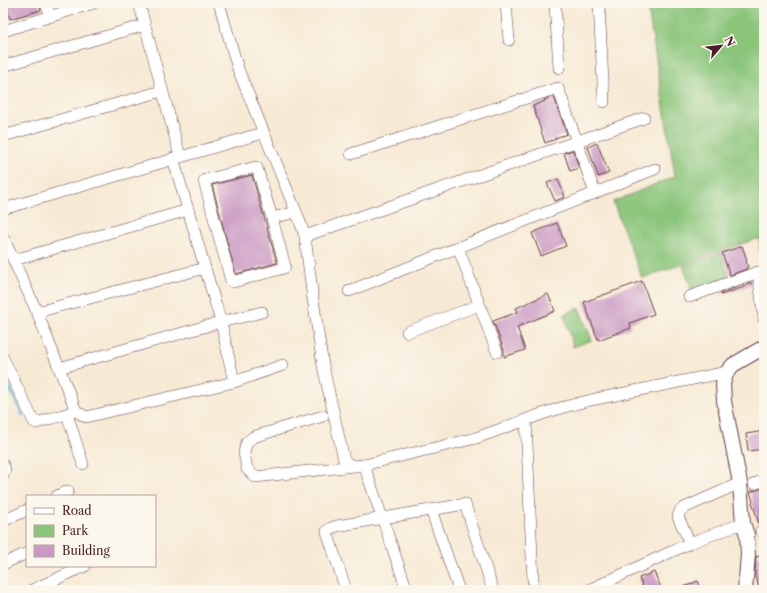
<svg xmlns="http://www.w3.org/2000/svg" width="767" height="593" viewBox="0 0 767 593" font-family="'Libre Caslon Text',serif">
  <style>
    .green { fill: #8ac57a; stroke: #6a7252 }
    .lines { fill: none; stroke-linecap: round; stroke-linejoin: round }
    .stream { stroke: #66bee3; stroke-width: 2.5 }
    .building { fill: #ca9ac4 }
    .minor-casing { stroke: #643d44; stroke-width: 12 }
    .major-casing { stroke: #643d44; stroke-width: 16 }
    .minor { stroke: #fff; stroke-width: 11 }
    .major { stroke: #fff; stroke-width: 14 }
  </style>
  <rect width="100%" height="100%" fill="#fbf7ec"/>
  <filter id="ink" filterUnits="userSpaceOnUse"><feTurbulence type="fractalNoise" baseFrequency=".025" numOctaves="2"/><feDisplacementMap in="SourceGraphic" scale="8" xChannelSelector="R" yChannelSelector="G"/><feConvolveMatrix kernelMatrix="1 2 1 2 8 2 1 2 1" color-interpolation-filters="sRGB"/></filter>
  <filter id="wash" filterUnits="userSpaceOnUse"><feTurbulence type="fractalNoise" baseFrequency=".012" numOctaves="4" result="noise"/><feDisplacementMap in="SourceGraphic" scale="16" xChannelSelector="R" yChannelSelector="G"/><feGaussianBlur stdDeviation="0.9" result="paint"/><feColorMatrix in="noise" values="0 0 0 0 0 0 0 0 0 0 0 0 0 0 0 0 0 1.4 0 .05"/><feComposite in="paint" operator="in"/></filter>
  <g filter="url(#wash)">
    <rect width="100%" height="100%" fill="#f7ead5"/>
    <g class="green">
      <polygon points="647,3 764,3 764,292 759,238 642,278 613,202 675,176"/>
      <polygon points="721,253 729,278 692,291 683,266"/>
      <polygon points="579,308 592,340 573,347 564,314"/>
    </g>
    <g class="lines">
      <polyline class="stream" points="3,373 23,416"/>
    </g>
    <g id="blocks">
      <g class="building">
        <polygon points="5,3 39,3 41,10 10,19"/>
        <polygon points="554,97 567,134 555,138 556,139 545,143 533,106 545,101 544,100"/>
        <polygon points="597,143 609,173 598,177 588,147"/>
        <polygon points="573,150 579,168 570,171 564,153"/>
        <polygon points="252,175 277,263 236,274 212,185"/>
        <polygon points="558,179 565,197 555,201 547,183"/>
        <polygon points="557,223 566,246 541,256 532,233"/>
        <polygon points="742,246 747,260 746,261 748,267 746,268 747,269 730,275 722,253"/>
        <polygon points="642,281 654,314 630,323 631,328 598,340 584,302"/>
        <polygon points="751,282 752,284 721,295 721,293"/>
        <polygon points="548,294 555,311 517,327 525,350 504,357 504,350 493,321 518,312 516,308"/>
        <polygon points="764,431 764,449 748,451 746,434"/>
        <polygon points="764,488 764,523 759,524 752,502 753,501 750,492"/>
        <polygon points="764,555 764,590 760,590 755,576 756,557"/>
        <polygon points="654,572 662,590 644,590 639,578"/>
        <polygon points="698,581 702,590 677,590"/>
      </g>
    </g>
  </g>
  <g filter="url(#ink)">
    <use href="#blocks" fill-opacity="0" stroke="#643d44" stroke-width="1"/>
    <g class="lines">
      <defs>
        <g id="minor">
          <polyline points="46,3 50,16"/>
          <polyline points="139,3 180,156"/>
          <path d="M219,3l19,66 61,150 6,17 7,56 11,74 21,94c7,7 10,6 20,5l112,-27 66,-24 22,-7 27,-7 136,-28"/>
          <polyline points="506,3 509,40"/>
          <polyline points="555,3 559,68"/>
          <polyline points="599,3 604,102"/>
          <polyline points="3,31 94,3"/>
          <polyline points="3,66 145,25"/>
          <polyline points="3,136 162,91"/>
          <polyline points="351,154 558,88 595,193"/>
          <polyline points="173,158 205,268"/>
          <polygon points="256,167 257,168 272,218 285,266 284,268 233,282 231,281 204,181 205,180"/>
          <polyline points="3,209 263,133"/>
          <polyline points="272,218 296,212"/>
          <polyline points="305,236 644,118"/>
          <polyline points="3,237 37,312 76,411 86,417 234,382 221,322 205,268 37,312"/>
          <polyline points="458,247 497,352"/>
          <polyline points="14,260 188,210"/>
          <polyline points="349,291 655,169"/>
          <polyline points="689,297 758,272 764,319"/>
          <polyline points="407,332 479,305"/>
          <polyline points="3,358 34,422 36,423 76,411"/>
          <polyline points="59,368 221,322 262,312"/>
          <polyline points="234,382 283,365"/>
          <polyline points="67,414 83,464"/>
          <polyline points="323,416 253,437 247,442 244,452 247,469 255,477 354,466"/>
          <polyline points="526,420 533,580"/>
          <polyline points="3,465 5,470 3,475"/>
          <polyline points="364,465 407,590"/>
          <polyline points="754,484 764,480"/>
          <polyline points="57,496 68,491"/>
          <polyline points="431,510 459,590"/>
          <polyline points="3,521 27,510"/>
          <polyline points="761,531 764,530"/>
          <polyline points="690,543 678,517 680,511 684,508 740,483"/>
          <polyline points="3,564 27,553"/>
          <polyline points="32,590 85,566"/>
          <polyline points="346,590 328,535 327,531 331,528 337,526 465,504 493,590"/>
          <polyline points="589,590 690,543 743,523"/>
        </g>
        <polyline id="major" points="745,590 748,555 747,535 743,523 740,483 724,401 723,383 727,372 733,365 764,347"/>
      </defs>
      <use href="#minor" class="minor-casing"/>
      <use href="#major" class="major-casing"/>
      <use href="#minor" class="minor"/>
      <use href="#major" class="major"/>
    </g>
  </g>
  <rect width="767" height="593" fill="none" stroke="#fbf7ec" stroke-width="16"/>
  <rect x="26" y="495" width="130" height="72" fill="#fbf7ec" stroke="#b4a19f"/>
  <rect x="34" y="508" width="20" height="6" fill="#ffffff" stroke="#b4a19f"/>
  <text x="62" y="515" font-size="12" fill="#4a1f2b">Road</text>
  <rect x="34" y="525" width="20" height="12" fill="#8ac57a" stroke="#b4a19f"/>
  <text x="62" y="535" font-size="12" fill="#4a1f2b">Park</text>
  <rect x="34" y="545" width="20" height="12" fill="#ca9ac4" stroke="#b4a19f"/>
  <text x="62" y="555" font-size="12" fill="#4a1f2b">Building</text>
  <g transform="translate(721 46) rotate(62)" stroke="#fbf7ec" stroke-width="3" paint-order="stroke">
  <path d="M0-3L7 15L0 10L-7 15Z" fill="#4a1f2b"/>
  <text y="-6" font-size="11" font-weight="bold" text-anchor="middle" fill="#4a1f2b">N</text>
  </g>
</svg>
